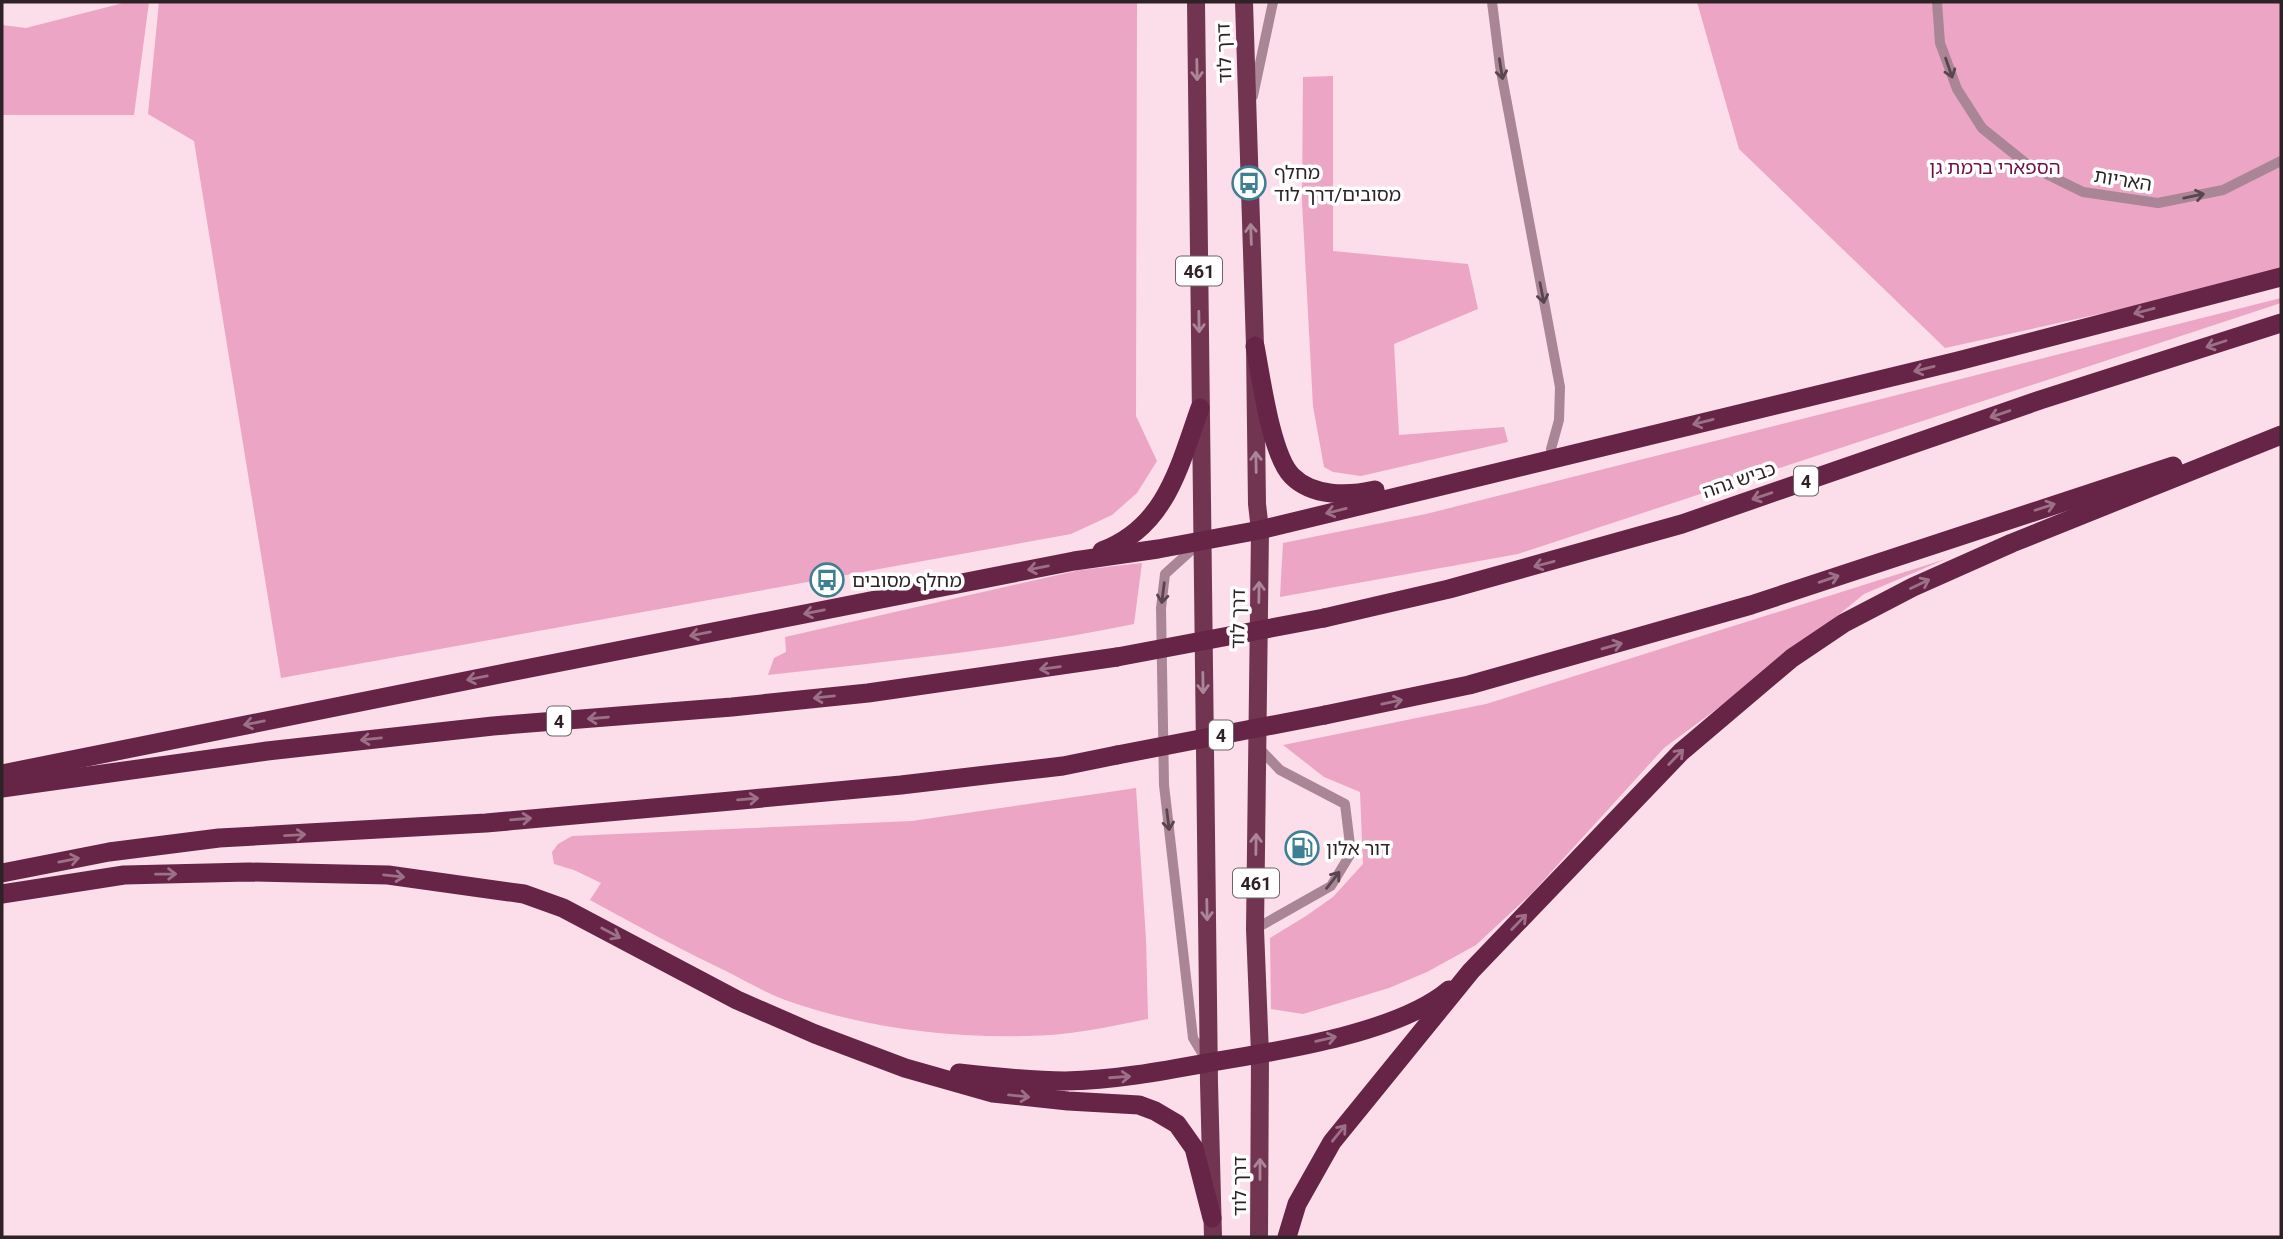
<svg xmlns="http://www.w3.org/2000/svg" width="2283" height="1239" viewBox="0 0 2283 1239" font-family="Roboto,'Noto Sans Hebrew',sans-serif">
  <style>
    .green { fill: #eca5c4 }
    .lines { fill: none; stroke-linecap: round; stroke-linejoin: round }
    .service { stroke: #aa8595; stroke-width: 10 }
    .primary { stroke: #713552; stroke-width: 18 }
    .trunk { stroke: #662546; stroke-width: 19 }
    .trunk-bridge { stroke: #662546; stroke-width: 19 }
    .oneway { stroke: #59454e }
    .oneway2 { stroke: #aa8697 }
    .oneway3 { stroke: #9c7187 }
    .labels { text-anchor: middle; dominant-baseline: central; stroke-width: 7; stroke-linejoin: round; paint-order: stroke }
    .shield { fill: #fff; stroke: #6d6468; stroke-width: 2 }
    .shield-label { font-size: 18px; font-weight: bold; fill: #2e2227 }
    .street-label { font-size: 19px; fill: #2e2227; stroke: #fff }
    .park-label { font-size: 19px; fill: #700f47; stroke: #fff }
    .poi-label { font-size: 19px; fill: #2e2227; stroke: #fff; text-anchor: start }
  </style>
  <rect width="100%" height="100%" fill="#fcddea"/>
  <g class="green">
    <polygon points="127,2 149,2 134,115 2,115 2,25 26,28"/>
    <polygon points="159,2 1137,2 1136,416 1157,461 1137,493 1112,515 1071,534 281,678 194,141 148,114"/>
    <polygon points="1697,2 2281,2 2281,274 1945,348 1739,149"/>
    <polygon points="1333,76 1333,251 1468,264 1478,309 1394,344 1399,435 1504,427 1508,442 1361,476 1333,472 1324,467 1313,406 1302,201 1303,77"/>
    <polygon points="2281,298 2281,303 1518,554 1280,597 1283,543 1426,514"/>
    <polygon points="1946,559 1864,594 1792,653 1664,748 1532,893 1476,945 1427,972 1389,988 1303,1014 1271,1009 1270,938 1306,916 1333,897 1363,864 1360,792 1324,777 1283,745 1486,704"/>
    <path d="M1142,563l-8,61c-121,25 -243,37 -366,51l6,-17 12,-6 -1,-15 295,-67z"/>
    <path d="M1136,788l10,151 2,80c-40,8 -81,17 -122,17 -81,2 -165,-9 -241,-36 -18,-7 -36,-17 -53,-26 -48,-23 -95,-48 -142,-74l11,-17 -27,-13 -20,-6 -2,-12 6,-8 14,-8 340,-15z"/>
  </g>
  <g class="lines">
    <g class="service">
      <polyline points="1492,2 1500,66 1560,387 1559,420 1551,449"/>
      <polyline points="1937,2 1940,43 1957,89 1982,128 2028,165 2083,192 2158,203 2223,190 2281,161"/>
      <polyline points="1253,96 1273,2"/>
      <polyline points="1196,546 1165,574 1161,608 1164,785 1193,1038 1205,1058"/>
      <polyline points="1255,929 1331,886 1351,853 1345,804 1280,770 1259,748"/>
    </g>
    <g class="primary">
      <polyline points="1196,2 1209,1083 1213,1237"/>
      <polyline points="1244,2 1255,346 1257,504 1260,530 1255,929 1260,1054 1259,1237"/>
    </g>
    <g class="trunk">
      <path d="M1255,346c6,31 16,109 37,130 21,21 56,20 83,14"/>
      <path d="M1102,551c64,-24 77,-84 98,-143"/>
      <polyline points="1324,618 1449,589 1682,524 2040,400 2281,323"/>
      <polyline points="1325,715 1469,685 1751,605 2173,466"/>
      <polyline points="2,774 505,673 1074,561 1158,549 1260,530 1958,361 2281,277"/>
      <polyline points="2,788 267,751 493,726 732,707 868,693 1117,657"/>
      <polyline points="2,873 109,852 219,838 486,823 731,801 901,785 1063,766 1117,755"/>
      <polyline points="2,894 124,875 249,872 388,875 524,894 563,908 737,1000 815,1034 905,1068 993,1093 1068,1101 1139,1105 1155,1111 1177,1124 1194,1148 1212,1218"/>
      <path d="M959,1073c35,4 70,8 106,8 50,-1 98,-10 147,-19 67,-11 186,-29 237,-72"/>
      <polyline points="1287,1237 1297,1204 1332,1142 1471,971 1681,752 1792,658 1844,623 1913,587 2012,543 2281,435"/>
    </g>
    <g class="trunk-bridge">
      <polyline points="1117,657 1324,618"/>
      <polyline points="1117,755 1325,715"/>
    </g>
  </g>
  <defs><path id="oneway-shaft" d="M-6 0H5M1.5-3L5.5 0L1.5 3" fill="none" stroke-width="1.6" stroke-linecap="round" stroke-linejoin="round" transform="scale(1.75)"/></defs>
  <g class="oneway">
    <use href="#oneway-shaft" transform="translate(1949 68) rotate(71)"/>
    <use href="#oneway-shaft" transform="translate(1501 69) rotate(81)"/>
    <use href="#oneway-shaft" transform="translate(2194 196) rotate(-12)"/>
    <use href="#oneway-shaft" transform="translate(1542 293) rotate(79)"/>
    <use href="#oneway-shaft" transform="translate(1163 593) rotate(97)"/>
    <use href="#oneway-shaft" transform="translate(1168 820) rotate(83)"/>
    <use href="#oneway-shaft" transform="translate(1333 880) rotate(-52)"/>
  </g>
  <g class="oneway2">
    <use href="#oneway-shaft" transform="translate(1197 70) rotate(89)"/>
    <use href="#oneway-shaft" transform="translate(1251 234) rotate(-92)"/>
    <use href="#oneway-shaft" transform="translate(1199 322) rotate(89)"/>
    <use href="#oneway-shaft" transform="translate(1256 462) rotate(-91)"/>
    <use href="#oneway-shaft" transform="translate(1259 592) rotate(-89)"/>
    <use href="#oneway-shaft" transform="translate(1203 683) rotate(89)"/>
    <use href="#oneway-shaft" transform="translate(1256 844) rotate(-89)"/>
    <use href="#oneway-shaft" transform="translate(1207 910) rotate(89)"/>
    <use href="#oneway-shaft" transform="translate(1260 1169) rotate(-90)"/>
  </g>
  <g class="oneway3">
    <use href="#oneway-shaft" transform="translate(2144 311) rotate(165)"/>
    <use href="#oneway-shaft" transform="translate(2216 344) rotate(162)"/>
    <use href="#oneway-shaft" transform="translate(1924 369) rotate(166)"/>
    <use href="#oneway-shaft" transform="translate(2000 414) rotate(161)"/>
    <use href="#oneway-shaft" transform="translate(1703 422) rotate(166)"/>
    <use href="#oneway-shaft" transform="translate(1762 496) rotate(161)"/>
    <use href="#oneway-shaft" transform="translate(2045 507) rotate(-18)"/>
    <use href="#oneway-shaft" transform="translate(1336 511) rotate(166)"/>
    <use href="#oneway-shaft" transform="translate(1544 564) rotate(165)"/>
    <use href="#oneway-shaft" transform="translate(1038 568) rotate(169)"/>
    <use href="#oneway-shaft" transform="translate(1829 579) rotate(-19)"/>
    <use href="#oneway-shaft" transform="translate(1920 584) rotate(-25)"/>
    <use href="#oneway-shaft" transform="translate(814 612) rotate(169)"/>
    <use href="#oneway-shaft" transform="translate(700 634) rotate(169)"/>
    <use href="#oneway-shaft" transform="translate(1612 646) rotate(-16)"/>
    <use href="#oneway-shaft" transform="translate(1050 668) rotate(172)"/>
    <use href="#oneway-shaft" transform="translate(477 678) rotate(169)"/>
    <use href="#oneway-shaft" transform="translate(824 697) rotate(174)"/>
    <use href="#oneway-shaft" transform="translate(1392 702) rotate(-12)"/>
    <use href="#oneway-shaft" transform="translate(598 718) rotate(175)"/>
    <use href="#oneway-shaft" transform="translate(254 723) rotate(169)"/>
    <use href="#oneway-shaft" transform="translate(371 739) rotate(174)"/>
    <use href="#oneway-shaft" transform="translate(1676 757) rotate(-46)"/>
    <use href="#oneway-shaft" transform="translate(748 799) rotate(-5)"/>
    <use href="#oneway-shaft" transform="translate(521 819) rotate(-5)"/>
    <use href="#oneway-shaft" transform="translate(295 835) rotate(-3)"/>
    <use href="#oneway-shaft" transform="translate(69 860) rotate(-11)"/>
    <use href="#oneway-shaft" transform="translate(166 874) rotate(-1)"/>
    <use href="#oneway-shaft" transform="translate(394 876) rotate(6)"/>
    <use href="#oneway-shaft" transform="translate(1519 922) rotate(-46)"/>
    <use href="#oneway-shaft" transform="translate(611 933) rotate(28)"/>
    <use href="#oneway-shaft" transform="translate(1326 1039) rotate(-13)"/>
    <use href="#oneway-shaft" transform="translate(1120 1077) rotate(-4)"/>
    <use href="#oneway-shaft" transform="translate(1019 1096) rotate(6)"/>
    <use href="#oneway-shaft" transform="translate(1339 1133) rotate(-51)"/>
  </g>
  <defs>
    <symbol id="bus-ring" viewBox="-11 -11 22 22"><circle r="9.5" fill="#fff" stroke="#3f7f93" stroke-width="1.5"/><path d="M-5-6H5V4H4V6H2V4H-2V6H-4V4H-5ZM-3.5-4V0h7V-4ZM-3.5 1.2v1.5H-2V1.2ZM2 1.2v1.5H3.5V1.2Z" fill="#3f7f93"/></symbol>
    <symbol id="fuel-ring" viewBox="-11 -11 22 22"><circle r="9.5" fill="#fff" stroke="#3f7f93" stroke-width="1.5"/><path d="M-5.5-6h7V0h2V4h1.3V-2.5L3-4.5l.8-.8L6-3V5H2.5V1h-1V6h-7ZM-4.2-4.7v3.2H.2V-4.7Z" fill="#3f7f93"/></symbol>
  </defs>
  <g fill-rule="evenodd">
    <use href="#bus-ring" x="1230" y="164" width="38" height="38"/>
    <use href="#bus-ring" x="808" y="561" width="38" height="38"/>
    <use href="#fuel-ring" x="1283" y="829" width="38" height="38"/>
  </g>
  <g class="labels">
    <g class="shield">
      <rect x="1176" y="256.5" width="46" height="29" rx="5"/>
      <rect x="1794" y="466.5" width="24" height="29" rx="5"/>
      <rect x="547" y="706.5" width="24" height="29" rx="5"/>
      <rect x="1209" y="720.5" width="24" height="29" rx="5"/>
      <rect x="1233" y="868.5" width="46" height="29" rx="5"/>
    </g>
    <g class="shield-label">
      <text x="1199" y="271">461</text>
      <text x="1806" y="481">4</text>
      <text x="559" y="721">4</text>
      <text x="1221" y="735">4</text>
      <text x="1256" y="883">461</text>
    </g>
    <g class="street-label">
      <text transform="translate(1224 53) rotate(-92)">דרך לוד</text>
      <text transform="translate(2123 180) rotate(9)">האריות</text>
      <text transform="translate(1739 480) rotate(-19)">כביש גהה</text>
      <text transform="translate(1238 619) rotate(-89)">דרך לוד</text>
      <text transform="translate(1239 1186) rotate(-90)">דרך לוד</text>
    </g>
    <g class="park-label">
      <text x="1995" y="167">הספארי ברמת גן</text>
    </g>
    <g class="poi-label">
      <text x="1274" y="172">מחלף<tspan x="1274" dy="22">מסובים/דרך לוד</tspan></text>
      <text x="852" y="580">מחלף מסובים</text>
      <text x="1326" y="848">דור אלון</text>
    </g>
  </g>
  <rect width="2283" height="1239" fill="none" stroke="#2e2227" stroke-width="7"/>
</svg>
